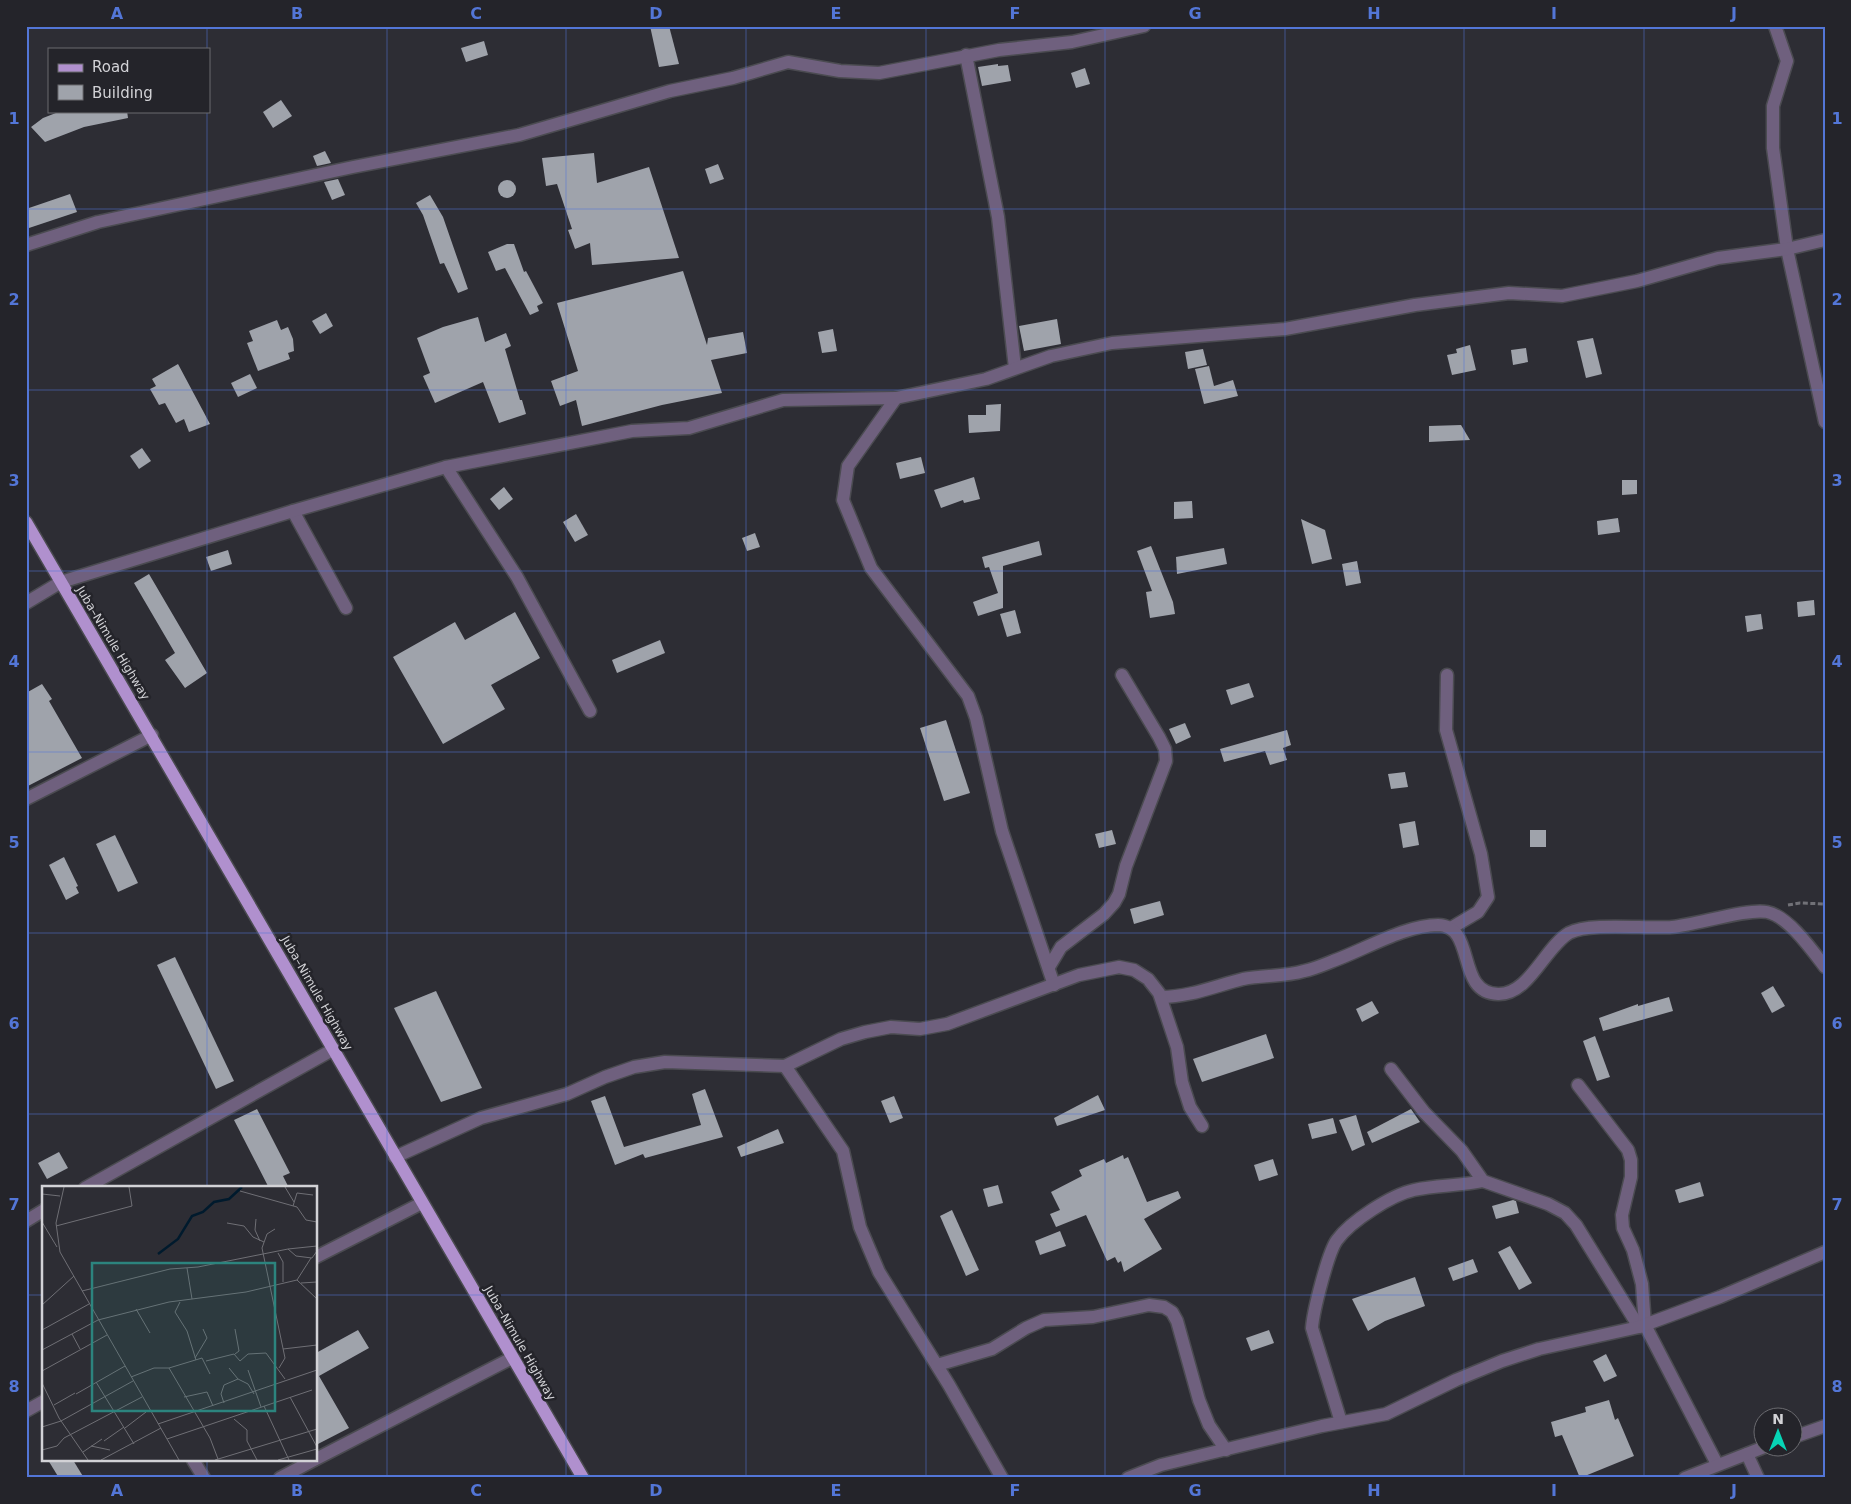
<svg xmlns="http://www.w3.org/2000/svg" width="1851" height="1504" viewBox="0 0 1851 1504" font-family="'DejaVu Sans',sans-serif">
  <style>
    .building { fill: #9fa3ab }
    .lines { fill: none; stroke-linecap: round; stroke-linejoin: round }
    .minor-casing { stroke: #4b4b51; stroke-width: 15 }
    .major-casing { stroke: #4b4b51; stroke-width: 15 }
    .path { stroke: #717177; stroke-width: 3; stroke-dasharray: 5 2.5; stroke-linecap: butt }
    .minor { stroke: #6f607e; stroke-width: 12 }
    .major { stroke: #b090ce; stroke-width: 12 }
    .grid { fill: none; stroke: #5376d7; stroke-width: 1; stroke-opacity: 0.55 }
    .labels { text-anchor: middle; dominant-baseline: central; stroke-width: 5; stroke-linejoin: round; paint-order: stroke }
    .street-label { font-size: 12px; fill: #d2d2d6; stroke: #24242a }
    .inset-river { fill: none; stroke: #001a2d; stroke-width: 2.5 }
    .inset-road { fill: none; stroke: #6f6f75; stroke-width: 1 }
    .view { fill: #2c847e; fill-opacity: 0.15; stroke: #2c847e; stroke-width: 2.5 }
    .inset-edge { fill: none; stroke: #d2d2d6; stroke-width: 2.5 }
    .neatline { fill: none; stroke: #5376d7; stroke-width: 2 }
    .grid-label { font-size: 16px; text-anchor: middle; font-weight: bold; fill: #5376d7 }
  </style>
  <rect width="100%" height="100%" fill="#2d2d34"/>
  <g class="building">
    <polygon points="650,26 669,26 679,64 659,67"/>
    <polygon points="484,41 488,55 466,62 461,48"/>
    <polygon points="998,64 998,66 1008,65 1011,81 982,86 978,67"/>
    <polygon points="1085,68 1090,84 1076,88 1071,73"/>
    <polygon points="281,100 292,116 273,128 263,112"/>
    <polygon points="61,111 127,111 128,118 84,127 45,142 31,127 43,118"/>
    <polygon points="325,151 331,163 317,166 313,156"/>
    <polygon points="594,153 597,183 649,167 679,258 592,265 590,243 575,249 568,230 572,229 557,184 546,186 542,158"/>
    <polygon points="718,164 724,179 710,184 705,169"/>
    <polygon points="338,179 345,195 332,200 324,182"/>
    <circle cx="507" cy="189" r="9"/>
    <polygon points="70,194 77,212 26,229 26,209"/>
    <polygon points="430,195 443,217 468,289 458,293 444,263 440,264 423,215 416,203"/>
    <polygon points="507,244 514,244 524,272 526,271 543,303 537,306 539,311 530,315 505,268 496,271 488,252"/>
    <polygon points="683,271 707,345 708,338 743,332 747,353 711,360 722,393 662,405 582,426 576,400 560,406 551,381 578,371 557,303"/>
    <polygon points="326,313 333,326 320,334 312,321"/>
    <polygon points="478,317 485,342 506,333 511,346 505,349 520,400 522,400 526,414 499,423 483,382 435,403 423,376 430,373 417,338 443,327"/>
    <polygon points="1057,319 1061,344 1024,351 1019,326"/>
    <polygon points="277,320 281,330 288,327 293,339 294,351 288,353 290,359 258,371 247,343 253,341 249,331"/>
    <polygon points="833,329 837,351 822,353 818,332"/>
    <polygon points="1593,338 1602,374 1586,378 1577,341"/>
    <polygon points="1470,345 1476,370 1452,375 1447,355 1457,353 1456,349"/>
    <polygon points="1526,348 1528,362 1513,365 1511,350"/>
    <polygon points="1203,349 1207,365 1188,369 1185,352"/>
    <polygon points="178,364 210,424 189,432 184,419 176,423 165,403 159,405 150,389 156,386 152,379"/>
    <polygon points="1209,366 1214,386 1233,380 1238,396 1204,404 1195,369"/>
    <polygon points="250,374 257,388 238,397 231,383"/>
    <polygon points="1001,404 1000,431 969,433 968,415 986,415 986,405"/>
    <polygon points="1461,425 1470,440 1429,442 1429,426"/>
    <polygon points="142,448 151,461 139,469 130,456"/>
    <polygon points="921,457 925,473 900,479 896,463"/>
    <polygon points="974,477 980,499 964,503 963,500 941,508 934,490"/>
    <polygon points="1622,480 1637,480 1637,494 1622,495"/>
    <polygon points="504,487 513,499 499,510 490,499"/>
    <polygon points="1192,501 1193,518 1174,519 1174,502"/>
    <polygon points="576,514 588,535 575,542 563,522"/>
    <polygon points="1618,518 1620,532 1598,535 1597,521"/>
    <polygon points="1301,519 1325,530 1332,559 1312,564"/>
    <polygon points="755,533 760,547 747,551 742,538"/>
    <polygon points="1039,541 1042,555 1003,566 1003,608 978,616 973,602 998,593 989,567 985,568 982,557"/>
    <polygon points="1151,546 1173,602 1175,614 1150,618 1146,592 1152,591 1137,551"/>
    <polygon points="1224,548 1227,564 1177,574 1176,557"/>
    <polygon points="228,550 232,564 211,571 206,557"/>
    <polygon points="1357,561 1361,583 1346,586 1342,564"/>
    <polygon points="149,574 207,673 185,688 165,660 175,653 134,583"/>
    <polygon points="1814,600 1815,615 1798,617 1797,602"/>
    <polygon points="1015,610 1021,633 1007,637 1000,614"/>
    <polygon points="515,612 540,658 491,685 505,709 443,744 393,657 455,622 465,640"/>
    <polygon points="1761,614 1763,629 1747,632 1745,616"/>
    <polygon points="660,640 665,653 617,673 612,660"/>
    <polygon points="1249,683 1254,697 1231,705 1226,690"/>
    <polygon points="42,684 52,699 49,701 82,758 26,787 26,693"/>
    <polygon points="946,720 970,793 944,801 920,728"/>
    <polygon points="1185,723 1191,737 1176,744 1169,729"/>
    <polygon points="1287,730 1291,745 1283,748 1287,760 1270,765 1265,751 1224,762 1220,749"/>
    <polygon points="1405,772 1408,787 1391,789 1388,774"/>
    <polygon points="1415,821 1419,845 1403,848 1399,824"/>
    <polygon points="1112,830 1116,844 1099,848 1095,834"/>
    <rect x="1530" y="830" width="16" height="17"/>
    <polygon points="115,835 138,883 118,892 96,844"/>
    <polygon points="64,857 78,886 76,887 79,893 66,900 49,865"/>
    <polygon points="1160,901 1164,915 1134,924 1130,909"/>
    <polygon points="175,957 234,1081 216,1089 157,965"/>
    <polygon points="1773,986 1785,1006 1772,1013 1761,993"/>
    <polygon points="436,991 482,1088 441,1102 394,1008"/>
    <polygon points="1669,997 1673,1011 1603,1031 1599,1018 1638,1004 1638,1006"/>
    <polygon points="1372,1001 1379,1013 1362,1022 1356,1009"/>
    <polygon points="1266,1034 1274,1058 1202,1082 1193,1059"/>
    <polygon points="1595,1036 1610,1077 1597,1081 1583,1041"/>
    <polygon points="705,1089 723,1137 645,1158 643,1154 615,1165 591,1101 605,1096 624,1147 701,1125 692,1094"/>
    <polygon points="1098,1095 1105,1110 1057,1126 1054,1118"/>
    <polygon points="894,1096 903,1118 890,1123 881,1101"/>
    <polygon points="257,1109 290,1173 283,1176 289,1188 269,1188 234,1120"/>
    <polygon points="1411,1109 1420,1122 1372,1143 1367,1132"/>
    <polygon points="1356,1115 1365,1145 1352,1151 1339,1120"/>
    <polygon points="1333,1118 1337,1133 1312,1139 1308,1124"/>
    <polygon points="778,1129 784,1143 741,1157 737,1147"/>
    <polygon points="59,1152 68,1168 47,1179 38,1163"/>
    <polygon points="1123,1155 1124,1159 1128,1157 1147,1202 1178,1191 1181,1198 1144,1219 1162,1249 1124,1272 1121,1261 1118,1263 1115,1257 1107,1261 1086,1215 1056,1227 1050,1214 1060,1210 1051,1192 1082,1176 1079,1170 1104,1159 1106,1163"/>
    <polygon points="1273,1159 1278,1175 1259,1181 1254,1165"/>
    <polygon points="1700,1182 1704,1196 1679,1203 1675,1190"/>
    <polygon points="998,1185 1003,1203 988,1207 983,1189"/>
    <polygon points="1513,1200 1516,1201 1519,1213 1496,1219 1492,1206"/>
    <polygon points="952,1210 979,1270 966,1276 940,1216"/>
    <polygon points="1060,1231 1066,1246 1040,1255 1035,1241"/>
    <polygon points="1510,1246 1532,1283 1519,1290 1498,1252"/>
    <polygon points="1473,1259 1478,1272 1453,1281 1448,1268"/>
    <polygon points="1415,1277 1425,1306 1385,1321 1368,1331 1352,1299"/>
    <polygon points="358,1330 369,1348 319,1376 349,1428 316,1445 316,1353"/>
    <polygon points="1269,1330 1274,1343 1251,1351 1246,1338"/>
    <polygon points="1606,1354 1617,1376 1604,1382 1593,1361"/>
    <polygon points="1609,1400 1615,1420 1618,1418 1634,1456 1580,1478 1562,1435 1555,1437 1551,1422 1586,1412 1585,1407"/>
    <polygon points="48,1460 73,1460 84,1478 59,1478"/>
  </g>
  <g class="lines">
    <defs>
      <g id="minor">
        <polyline points="1775,26 1787,61 1773,106 1773,148 1787,249 1825,422"/>
        <polyline points="966,55 998,217 1015,368"/>
        <polyline points="26,245 98,222 353,167 519,135 670,91 733,78 788,62 840,71 879,73 999,50 1072,42 1144,26"/>
        <polyline points="896,398 848,466 843,500 871,568 968,696 976,718 1002,831 1054,985"/>
        <polyline points="446,467 517,577 590,711"/>
        <polyline points="293,511 346,608"/>
        <polyline points="26,603 61,582 293,511 446,467 632,431 689,428 783,400 896,398 986,379 1051,356 1112,343 1285,329 1415,305 1509,293 1562,296 1637,281 1718,258 1787,249 1825,240"/>
        <polyline points="1447,675 1446,730 1481,854 1488,897 1478,912 1451,928"/>
        <polyline points="26,799 152,735"/>
        <polyline points="1049,967 1061,947 1104,914 1114,903 1119,894 1126,866 1166,761 1165,749 1159,737 1122,675"/>
        <path d="M1161,997c29,0 54,-11 82,-18 20,-4 41,-2 61,-8 10,-2 19,-6 29,-10 31,-11 72,-36 105,-36 39,1 17,68 60,69 31,1 47,-47 71,-61 21,-11 77,-4 103,-6 24,-2 76,-19 95,-15 21,4 45,38 58,55"/>
        <polyline points="785,1066 843,1151 860,1227 879,1272 949,1385 1002,1478"/>
        <polyline points="1391,1069 1424,1112 1462,1151 1483,1181 1548,1204 1565,1213 1576,1225 1639,1327"/>
        <polyline points="1578,1085 1628,1150 1631,1160 1631,1177 1622,1215 1623,1228 1633,1250 1642,1284 1645,1325 1717,1464"/>
        <polyline points="395,1157 481,1118 567,1094 605,1077 634,1067 665,1062 785,1066 841,1039 865,1032 891,1027 920,1029 947,1024 1079,975 1119,967 1134,970 1148,979 1159,993 1177,1047 1182,1082 1190,1107 1202,1126"/>
        <polyline points="85,1188 334,1049"/>
        <polyline points="26,1221 44,1210"/>
        <polyline points="316,1257 422,1203"/>
        <polyline points="937,1365 992,1349 1026,1328 1044,1320 1093,1317 1149,1305 1164,1307 1172,1312 1177,1321 1199,1400 1209,1425 1226,1450"/>
        <polyline points="26,1411 44,1401"/>
        <path d="M1341,1422l-29,-94c1,-16 16,-76 25,-88 14,-19 54,-45 77,-50 22,-5 46,-4 69,-9"/>
        <polyline points="1794,1437 1825,1426"/>
        <polyline points="1747,1454 1758,1478"/>
        <polyline points="316,1459 512,1358"/>
        <polyline points="193,1460 204,1478"/>
        <polyline points="280,1478 314,1460"/>
        <polyline points="1128,1478 1161,1465 1322,1426 1386,1414 1456,1380 1502,1361 1539,1349 1639,1327 1720,1297 1825,1252"/>
        <polyline points="1685,1478 1767,1446"/>
      </g>
      <polyline id="major" points="26,522 583,1478"/>
    </defs>
    <use href="#minor" class="minor-casing"/>
    <use href="#major" class="major-casing"/>
    <polyline class="path" points="1788,905 1800,903 1825,904"/>
    <use href="#minor" class="minor"/>
    <use href="#major" class="major"/>
  </g>
  <path class="grid" d="M207,26v23M387,26v1452M566,26v1452M746,26v1452M926,26v1452M1105,26v1452M1285,26v1452M1464,26v1452M1644,26v1452M207,111v1077M26,209h1799M26,390h1799M26,571h1799M26,752h1799M26,933h1799M26,1114h1799M26,1295h18M316,1295h1509M207,1460v18"/>
  <g class="labels">
    <g class="street-label">
      <text transform="translate(113 643) rotate(59)">Juba–Nimule Highway</text>
      <text transform="translate(317 993) rotate(60)">Juba–Nimule Highway</text>
      <text transform="translate(520 1343) rotate(60)">Juba–Nimule Highway</text>
    </g>
  </g>
  <g transform="translate(42 1186)">
    <rect width="275" height="275" fill="#2d2d34"/>
    <path class="inset-river" d="M116,68l20,-15 14,-23 11,-4 11,-10 15,-3 13,-12"/>
    <path class="inset-road" d="M22,1l-8,36 4,29 119,208M243,1l9,15M198,5l57,16 9,13 11,2M0,8l18,2M251,20l4,-13 16,2M214,33l-1,11 5,11M0,36l15,25M185,37l17,3 9,11 11,5M14,40l76,-20 -3,-19M233,43l-8,5 -5,14 23,110 -6,10M246,63l29,-3M236,67l5,9v20M145,82l5,31M255,94l14,-22M259,97l16,-1M40,105l88,-22 28,-2 90,-18 8,7 16,2 5,-7M138,116l-5,10 12,19 9,29M0,119l32,-29M94,123l14,24M193,143l4,22 -4,3M0,144l47,-26M30,148l8,15M241,163l34,-4M0,164l56,-30 71,-18 77,-10 51,-12 20,19M153,172l12,-20 -4,-9M164,175l28,-7 6,7 8,-7 18,-1 19,26M127,182l41,70 8,21M187,182l9,11 10,5 6,10M206,184l13,37M0,185l65,-36M89,191l23,-9h15l33,-10 8,16M54,196l38,62M0,197l17,35 29,42M34,208l49,-28M142,211l23,-5 6,14M248,211l27,50M182,217l-3,-9 3,-9 14,-6M12,219l21,-12M222,220l25,54M192,233l13,11v11l10,19M116,238l159,-54M0,241l19,-6 72,-40M83,242l21,-16M125,253l145,-49M62,255l20,-14M49,260l19,4M0,264l15,-4 7,-8 78,-41M41,266l19,-13M59,274l60,-32M173,274l102,-31M236,274l39,-11"/>
    <path class="view" d="M50,77h183v148h-183z"/>
    <rect width="275" height="275" class="inset-edge"/>
  </g>
  <rect width="1851" height="1504" fill="none" stroke="#24242a" stroke-width="55"/>
  <rect x="48" y="48" width="162" height="65" fill="#24242a" stroke="#6a6a6f"/>
  <rect x="58" y="64" width="25" height="8" fill="#b090ce" stroke="#6a6a6f"/>
  <text x="92" y="72" font-size="15" fill="#d2d2d6">Road</text>
  <rect x="58" y="85" width="25" height="15" fill="#9fa3ab" stroke="#6a6a6f"/>
  <text x="92" y="98" font-size="15" fill="#d2d2d6">Building</text>
  <g transform="translate(1778 1432)"><circle r="24" fill="#24242a" stroke="#6a6a6f"/>
  <path d="M0-4L9 19L0 12L-9 19Z" fill="#07d5b6"/>
  <text y="-8" font-size="14" font-weight="bold" text-anchor="middle" fill="#d2d2d6">N</text>
  </g>
  <rect x="28" y="28" width="1796" height="1448" class="neatline"/>
  <g class="grid-label">
    <text x="117" y="19">A</text>
    <text x="297" y="19">B</text>
    <text x="476" y="19">C</text>
    <text x="656" y="19">D</text>
    <text x="836" y="19">E</text>
    <text x="1015" y="19">F</text>
    <text x="1195" y="19">G</text>
    <text x="1374" y="19">H</text>
    <text x="1554" y="19">I</text>
    <text x="1734" y="19">J</text>
    <text x="14" y="124">1</text>
    <text x="1837" y="124">1</text>
    <text x="14" y="305">2</text>
    <text x="1837" y="305">2</text>
    <text x="14" y="486">3</text>
    <text x="1837" y="486">3</text>
    <text x="14" y="667">4</text>
    <text x="1837" y="667">4</text>
    <text x="14" y="848">5</text>
    <text x="1837" y="848">5</text>
    <text x="14" y="1029">6</text>
    <text x="1837" y="1029">6</text>
    <text x="14" y="1210">7</text>
    <text x="1837" y="1210">7</text>
    <text x="14" y="1392">8</text>
    <text x="1837" y="1392">8</text>
    <text x="117" y="1496">A</text>
    <text x="297" y="1496">B</text>
    <text x="476" y="1496">C</text>
    <text x="656" y="1496">D</text>
    <text x="836" y="1496">E</text>
    <text x="1015" y="1496">F</text>
    <text x="1195" y="1496">G</text>
    <text x="1374" y="1496">H</text>
    <text x="1554" y="1496">I</text>
    <text x="1734" y="1496">J</text>
  </g>
</svg>
